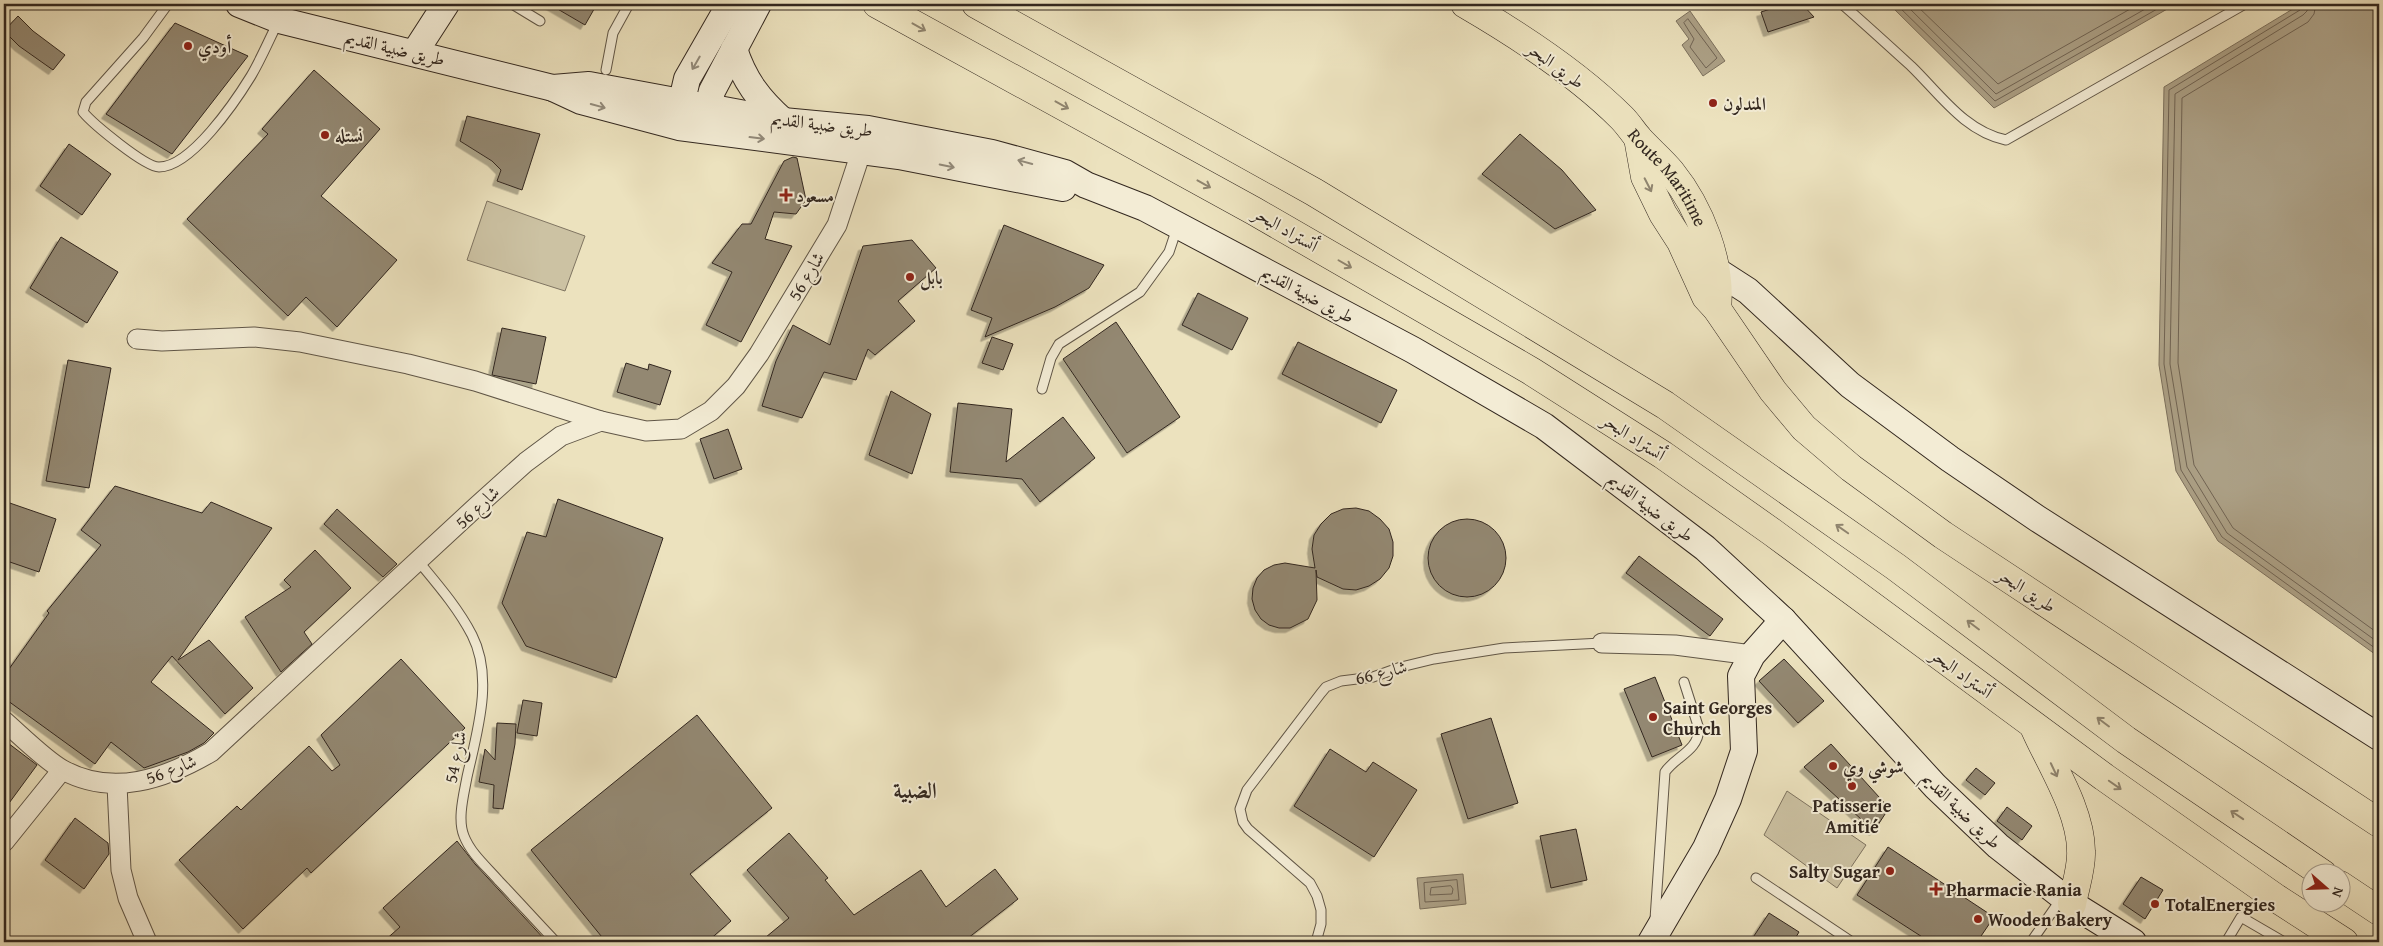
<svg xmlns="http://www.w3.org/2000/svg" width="2383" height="946" viewBox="0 0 2383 946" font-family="'Gentium Book Plus',Amiri,serif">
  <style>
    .green { fill: #ccc2a3; stroke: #7f7461 }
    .water { fill: #ada288; stroke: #7c715e }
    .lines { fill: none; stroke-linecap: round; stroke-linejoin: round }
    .shore { stroke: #706454; stroke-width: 1 }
    .building { fill: #938872; stroke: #32271f; filter: url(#shadow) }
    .lane-casing { stroke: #605647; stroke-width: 11 }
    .street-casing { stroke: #605647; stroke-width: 21 }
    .secondary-casing { stroke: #32271f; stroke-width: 28 }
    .highway-casing { stroke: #32271f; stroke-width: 29 }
    .lane { stroke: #f3ecd5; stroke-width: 9 }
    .street { stroke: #f3ecd5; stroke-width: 19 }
    .secondary { stroke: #f3ecd5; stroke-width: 26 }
    .highway { stroke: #ece2be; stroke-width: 28 }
    .oneway { stroke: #8f846e }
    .oneway2 { stroke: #928a7a }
    .poi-dot { fill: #8f2418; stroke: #f3ecd5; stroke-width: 2 }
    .labels { text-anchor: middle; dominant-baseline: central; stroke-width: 4; stroke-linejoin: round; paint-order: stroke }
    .poi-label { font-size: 18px; font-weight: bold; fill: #32271f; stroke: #f3ecd5; text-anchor: start }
    .street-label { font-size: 18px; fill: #32271f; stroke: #f3ecd5 }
    .district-label { font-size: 22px; font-weight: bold; fill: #32271f; stroke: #f3ecd5 }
  </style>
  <defs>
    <filter id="shadow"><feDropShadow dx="-4.5" dy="4.5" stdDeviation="0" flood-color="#0004"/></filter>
  </defs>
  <rect width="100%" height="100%" fill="#ece2be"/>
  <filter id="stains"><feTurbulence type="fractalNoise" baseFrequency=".004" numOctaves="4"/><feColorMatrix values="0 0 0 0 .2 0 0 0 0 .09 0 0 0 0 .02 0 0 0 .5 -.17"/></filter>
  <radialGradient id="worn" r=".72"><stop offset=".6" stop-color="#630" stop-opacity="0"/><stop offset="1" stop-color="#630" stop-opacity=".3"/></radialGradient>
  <g class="green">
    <polygon points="487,201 585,236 565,291 467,260"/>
    <polygon points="1787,791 1866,845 1837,888 1764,835"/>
  </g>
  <g class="water">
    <polygon points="1889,4 2176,4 1994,108"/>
    <polygon points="2301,4 2379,4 2379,657 2218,541 2176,471 2159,365 2164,87"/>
    <polygon points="1690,11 1725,61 1703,76 1682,45 1689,39 1676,21"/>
    <polygon points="1463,874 1466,904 1420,909 1417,878"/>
  </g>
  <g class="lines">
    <g class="shore">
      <polyline points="1896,4 1995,101 2166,4"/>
      <polyline points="1905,4 1996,94 2154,4"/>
      <polyline points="1915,4 1998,84 2139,4"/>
      <polyline points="2302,4 2300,10 2169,90 2164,364 2181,470 2222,537 2379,651"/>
      <polyline points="2309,4 2307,11 2303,15 2175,94 2170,364 2187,467 2227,533 2379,643"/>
      <polyline points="2316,4 2314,14 2308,22 2182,98 2178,363 2194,465 2233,528 2379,634"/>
      <polygon points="1688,19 1717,58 1706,68 1690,47 1694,39 1684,23"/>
      <polygon points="1457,880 1459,900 1425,902 1424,883"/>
      <polygon points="1451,886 1453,889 1452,894 1430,895 1431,888"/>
    </g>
  </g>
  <g class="building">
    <polygon points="549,4 597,4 585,25"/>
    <polygon points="1786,4 1802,4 1814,17 1768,32 1761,12"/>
    <polygon points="18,16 33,31 65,55 53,70 19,46 4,31"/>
    <polygon points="175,23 248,56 172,154 106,114"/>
    <polygon points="314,70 380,129 321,196 397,260 337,327 306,297 288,316 187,219 268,134 262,129"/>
    <polygon points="467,116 540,134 522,190 497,181 501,170 492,161 460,141"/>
    <polygon points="1520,134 1562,170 1596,210 1555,229 1482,174"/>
    <polygon points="69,144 111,174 82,215 40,186"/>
    <polygon points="793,157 797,158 806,200 796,214 774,212 765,239 792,246 741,342 706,325 732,272 712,263 742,224 751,224 784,161"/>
    <polygon points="1004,225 1104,265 1089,288 1055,307 985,337 992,318 971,310"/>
    <polygon points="61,237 118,272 87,323 30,288"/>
    <polygon points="912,240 936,268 898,301 915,321 875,355 868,349 856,380 824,372 802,418 762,406 776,361 793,325 830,345 863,246"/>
    <polygon points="1198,293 1248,318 1232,350 1182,325"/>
    <polygon points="1116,322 1180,417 1127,453 1063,359"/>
    <polygon points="502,328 546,337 536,384 492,375"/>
    <polygon points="992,337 1013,344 1003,370 982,363"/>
    <polygon points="1298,342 1397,390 1381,423 1282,374"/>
    <polygon points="68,360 111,368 89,488 46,481"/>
    <polygon points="626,363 648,370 649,364 671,371 660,405 617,392"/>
    <polygon points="891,391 931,414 912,474 869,455"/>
    <polygon points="958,403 1012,409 1006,462 1063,417 1095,458 1040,502 1022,479 950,472"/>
    <polygon points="728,429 742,469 714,479 700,439"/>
    <polygon points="115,486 202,513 211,502 272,528 178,660 209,640 253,688 225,714 172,656 151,682 214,733 204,743 188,752 144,768 111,742 95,764 4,698 4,676 49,613 47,611 101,545 81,530"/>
    <polygon points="558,499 663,538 616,678 526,646 502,603 527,532 546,537"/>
    <polygon points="4,501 56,519 39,572 4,560"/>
    <polygon points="1356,508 1369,511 1380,519 1389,529 1393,542 1393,556 1389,568 1380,579 1369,586 1356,590 1343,589 1317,577 1316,570 1317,600 1308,619 1290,628 1279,628 1269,625 1261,619 1255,610 1252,599 1253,588 1257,578 1264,570 1274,565 1285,563 1315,568 1312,549 1314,535 1321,524 1331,514 1343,509"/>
    <polygon points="337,509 397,564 383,577 324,524"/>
    <circle cx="1467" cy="558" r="39"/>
    <polygon points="315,550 351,588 304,632 312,644 281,672 245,617 291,587 284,580"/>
    <polygon points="1639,556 1723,619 1710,636 1626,573"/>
    <polygon points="401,659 465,728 311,873 307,868 243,929 179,860 237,806 241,810 309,746 332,771 340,765 321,735"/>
    <polygon points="1784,659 1824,701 1798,723 1759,681"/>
    <polygon points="1655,677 1682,745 1652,757 1624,689"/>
    <polygon points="523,700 542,703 537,736 517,733"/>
    <polygon points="697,715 772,808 690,874 731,921 707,942 606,942 531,850"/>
    <polygon points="1491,718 1518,803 1468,819 1441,734"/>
    <polygon points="497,723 516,724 515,744 503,809 493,808 494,785 479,782 485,749 495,760"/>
    <polygon points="4,740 37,765 4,810"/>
    <polygon points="1831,744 1889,808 1874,831 1804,767"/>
    <polygon points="1330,749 1366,772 1373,762 1417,790 1374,857 1294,806"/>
    <polygon points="1976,768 1995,783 1985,795 1966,780"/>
    <polygon points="2007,807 2032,826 2022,840 1997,821"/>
    <polygon points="75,818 108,843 109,854 84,889 45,860"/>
    <polygon points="1576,829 1587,880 1551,888 1540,836"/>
    <polygon points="789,833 828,878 825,880 854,915 921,870 946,907 995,869 1018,899 963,942 760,942 789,918 747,870"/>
    <polygon points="457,841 475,864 547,942 383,942 400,927 383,908"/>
    <polygon points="1888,847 1994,917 1977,942 1930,942 1857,895"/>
    <polygon points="2141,877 2163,890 2145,919 2123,904"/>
    <polygon points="1769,913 1799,932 1793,942 1750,942"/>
  </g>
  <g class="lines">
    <defs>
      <g id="lane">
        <path d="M168,4l-25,34 -57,64 -3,10c10,12 62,55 76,55 32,0 76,-65 92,-91 10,-17 18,-36 27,-54"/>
        <polyline points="512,4 540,21"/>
        <path d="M1842,4c23,20 46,41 69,62 29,28 53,65 95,74l239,-136"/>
        <polyline points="606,70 613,33 629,4"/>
        <polyline points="1042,389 1051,358 1059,344 1140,292 1169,252 1177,228"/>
        <path d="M419,562c19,23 39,46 53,73 22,43 5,97 -5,142 -3,17 -10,42 -3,59 7,18 23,31 35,45 19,20 38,41 57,61"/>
        <polyline points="1756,878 1852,942"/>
        <path d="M1655,919l10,-147c11,-16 33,-21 34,-43l-15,-47"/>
        <polyline points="1316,942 1321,924 1321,910 1317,896 1310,883 1248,829 1243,822 1240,809 1247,790 1321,693 1326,687 1341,681 1373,677 1401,667 1434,659 1504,648 1602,643"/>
        <polyline points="2031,942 2061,899"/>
        <polyline points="2226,942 2241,917 2284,942"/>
      </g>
      <g id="street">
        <polyline points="137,339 162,341 254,337 300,342 408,364 475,381 601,421 646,431 681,429 711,411 736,386 759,354 837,225 865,140"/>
        <polyline points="1602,643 1675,645 1752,655"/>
        <path d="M4,721c15,13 42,40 59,49 50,27 102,9 148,-18l265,-245 50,-45 35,-26 40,-15"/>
        <polyline points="117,785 121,870 128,898 147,942"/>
        <polyline points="4,842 62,770"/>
      </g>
      <g id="secondary">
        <polyline points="239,4 279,20 553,88 581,101 679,127 899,156 1063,188"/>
        <path d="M734,49c10,31 25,51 49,72"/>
        <polyline points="415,52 446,4"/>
        <polyline points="553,88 589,85 783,121 868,129 992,153 1065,173 1086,185 1145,208 1413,350 1544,426 1705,548 1783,620 1935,786 1998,846 2072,904 2133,942"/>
        <polyline points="678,118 687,79 730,4"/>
        <polyline points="704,123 712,91 758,4"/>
        <polyline points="1697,273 1717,271 1748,291 1850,385 1950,459 2038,519 2379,737"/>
        <polyline points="1651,942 1706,848 1728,799 1744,751 1741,676 1752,655 1783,620"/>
      </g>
      <g id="highway">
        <polyline points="877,4 1254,211 1531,371 1663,455 1772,532 2104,777 2276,898 2344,942"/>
        <polyline points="976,4 1314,192 1665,405 1896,567 2126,740 2323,874"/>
        <path id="s1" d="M1465,4c55,32 112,69 157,114 6,6 11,14 17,21 10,11 22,21 32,33 29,36 51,91 46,137"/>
        <polyline points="1638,138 1645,177 1663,214 1681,242 1706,297 1717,309 1773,391 1804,428 1851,468 1943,535 2379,823"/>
        <path d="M2035,729c16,36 46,82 46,122 1,17 -6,36 -9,53"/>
        <polyline points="2340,885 2379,911"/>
      </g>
    </defs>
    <use href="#lane" class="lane-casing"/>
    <use href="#street" class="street-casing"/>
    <use href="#secondary" class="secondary-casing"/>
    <use href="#highway" class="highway-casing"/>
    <use href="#lane" class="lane"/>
    <use href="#street" class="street"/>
    <use href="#secondary" class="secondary"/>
    <use href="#highway" class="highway"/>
  </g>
  <defs><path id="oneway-shaft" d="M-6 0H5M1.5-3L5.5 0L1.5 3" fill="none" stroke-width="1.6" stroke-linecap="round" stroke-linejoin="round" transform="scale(1.25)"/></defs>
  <g class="oneway">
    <use href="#oneway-shaft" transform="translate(919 27) rotate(29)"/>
    <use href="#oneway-shaft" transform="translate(1062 105) rotate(29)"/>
    <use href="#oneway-shaft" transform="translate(1204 184) rotate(29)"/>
    <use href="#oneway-shaft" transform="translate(1648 185) rotate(63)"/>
    <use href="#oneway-shaft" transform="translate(1345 264) rotate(30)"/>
    <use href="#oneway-shaft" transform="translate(1842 529) rotate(-145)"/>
    <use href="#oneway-shaft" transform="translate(1973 625) rotate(-143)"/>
    <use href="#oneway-shaft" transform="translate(2103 722) rotate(-143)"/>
    <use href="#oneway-shaft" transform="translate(2054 770) rotate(65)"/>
    <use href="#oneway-shaft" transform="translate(2115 785) rotate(35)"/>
    <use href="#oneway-shaft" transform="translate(2237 815) rotate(-146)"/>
  </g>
  <g class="oneway2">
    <use href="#oneway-shaft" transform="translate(696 63) rotate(120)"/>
    <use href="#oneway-shaft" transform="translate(598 106) rotate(15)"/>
    <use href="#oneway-shaft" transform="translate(757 138) rotate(7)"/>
    <use href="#oneway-shaft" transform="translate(1025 162) rotate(-165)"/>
    <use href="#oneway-shaft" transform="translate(947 166) rotate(12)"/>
  </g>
  <g class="poi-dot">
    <circle cx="188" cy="46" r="5"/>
    <circle cx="1713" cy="103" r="5"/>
    <circle cx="325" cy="135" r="5"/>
    <path d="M783.5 187.5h5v5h5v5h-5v5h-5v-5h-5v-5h5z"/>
    <circle cx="910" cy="277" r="5"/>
    <circle cx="1653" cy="717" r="5"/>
    <circle cx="1833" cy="766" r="5"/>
    <circle cx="1852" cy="786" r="5"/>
    <circle cx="1890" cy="871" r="5"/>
    <path d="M1933.5 881.5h5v5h5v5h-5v5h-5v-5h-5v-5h5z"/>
    <circle cx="2155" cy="904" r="5"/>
    <circle cx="1978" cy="919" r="5"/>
  </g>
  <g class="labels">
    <g class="poi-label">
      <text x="198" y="46">أودي</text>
      <text x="1723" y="103">المندلون</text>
      <text x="335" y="135">نستله</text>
      <text x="796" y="195">مسعود</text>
      <text x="920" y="277">بابل</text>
      <text x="1663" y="707">Saint Georges<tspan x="1663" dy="21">Church</tspan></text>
      <text x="1843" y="766">شوشي وي</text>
      <text x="1852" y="805" text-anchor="middle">Patisserie<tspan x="1852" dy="21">Amitié</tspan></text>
      <text x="1880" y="871" text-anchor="end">Salty Sugar</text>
      <text x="1946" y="889">Pharmacie Rania</text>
      <text x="2165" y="904">TotalEnergies</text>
      <text x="1988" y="919">Wooden Bakery</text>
    </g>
    <g class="street-label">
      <text transform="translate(395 48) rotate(13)">طريق ضبية القديم</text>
      <text transform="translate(1556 65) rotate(36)">طريق البحر</text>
      <text transform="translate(822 124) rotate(7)">طريق ضبية القديم</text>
      <text stroke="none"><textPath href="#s1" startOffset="270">Route Maritime</textPath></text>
      <text transform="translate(1286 229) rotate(30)">أتستراد البحر</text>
      <text transform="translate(806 276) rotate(-59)">شارع 56</text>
      <text transform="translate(1308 294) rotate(28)">طريق ضبية القديم</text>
      <text transform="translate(1634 437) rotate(33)">أتستراد البحر</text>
      <text transform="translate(477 507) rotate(-43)">شارع 56</text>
      <text transform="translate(1651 507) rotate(37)">طريق ضبية القديم</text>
      <text transform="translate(2027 590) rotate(33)">طريق البحر</text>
      <text transform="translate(1381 672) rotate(-14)">شارع 66</text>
      <text transform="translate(1962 673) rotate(36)">أتستراد البحر</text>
      <text transform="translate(455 757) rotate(-79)">شارع 54</text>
      <text transform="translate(171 769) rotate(-21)">شارع 56</text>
      <text transform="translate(1962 810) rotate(44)">طريق ضبية القديم</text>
    </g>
    <g class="district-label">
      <text x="915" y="790">الضبية</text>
    </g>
  </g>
  <rect width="2383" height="946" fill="none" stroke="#ece2be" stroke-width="20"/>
  <rect x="5" y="5" width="2373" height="936" fill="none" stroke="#32271f" stroke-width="2.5"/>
  <rect x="10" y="10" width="2363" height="926" fill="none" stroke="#32271f"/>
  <g transform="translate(2326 888) rotate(110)"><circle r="24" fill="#f3ecd5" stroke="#a69d8c"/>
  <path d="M0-4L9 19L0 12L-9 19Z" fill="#8f2418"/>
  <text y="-8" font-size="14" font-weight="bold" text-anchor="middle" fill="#32271f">N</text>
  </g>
  <rect width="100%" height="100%" filter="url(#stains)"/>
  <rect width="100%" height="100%" fill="url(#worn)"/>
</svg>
